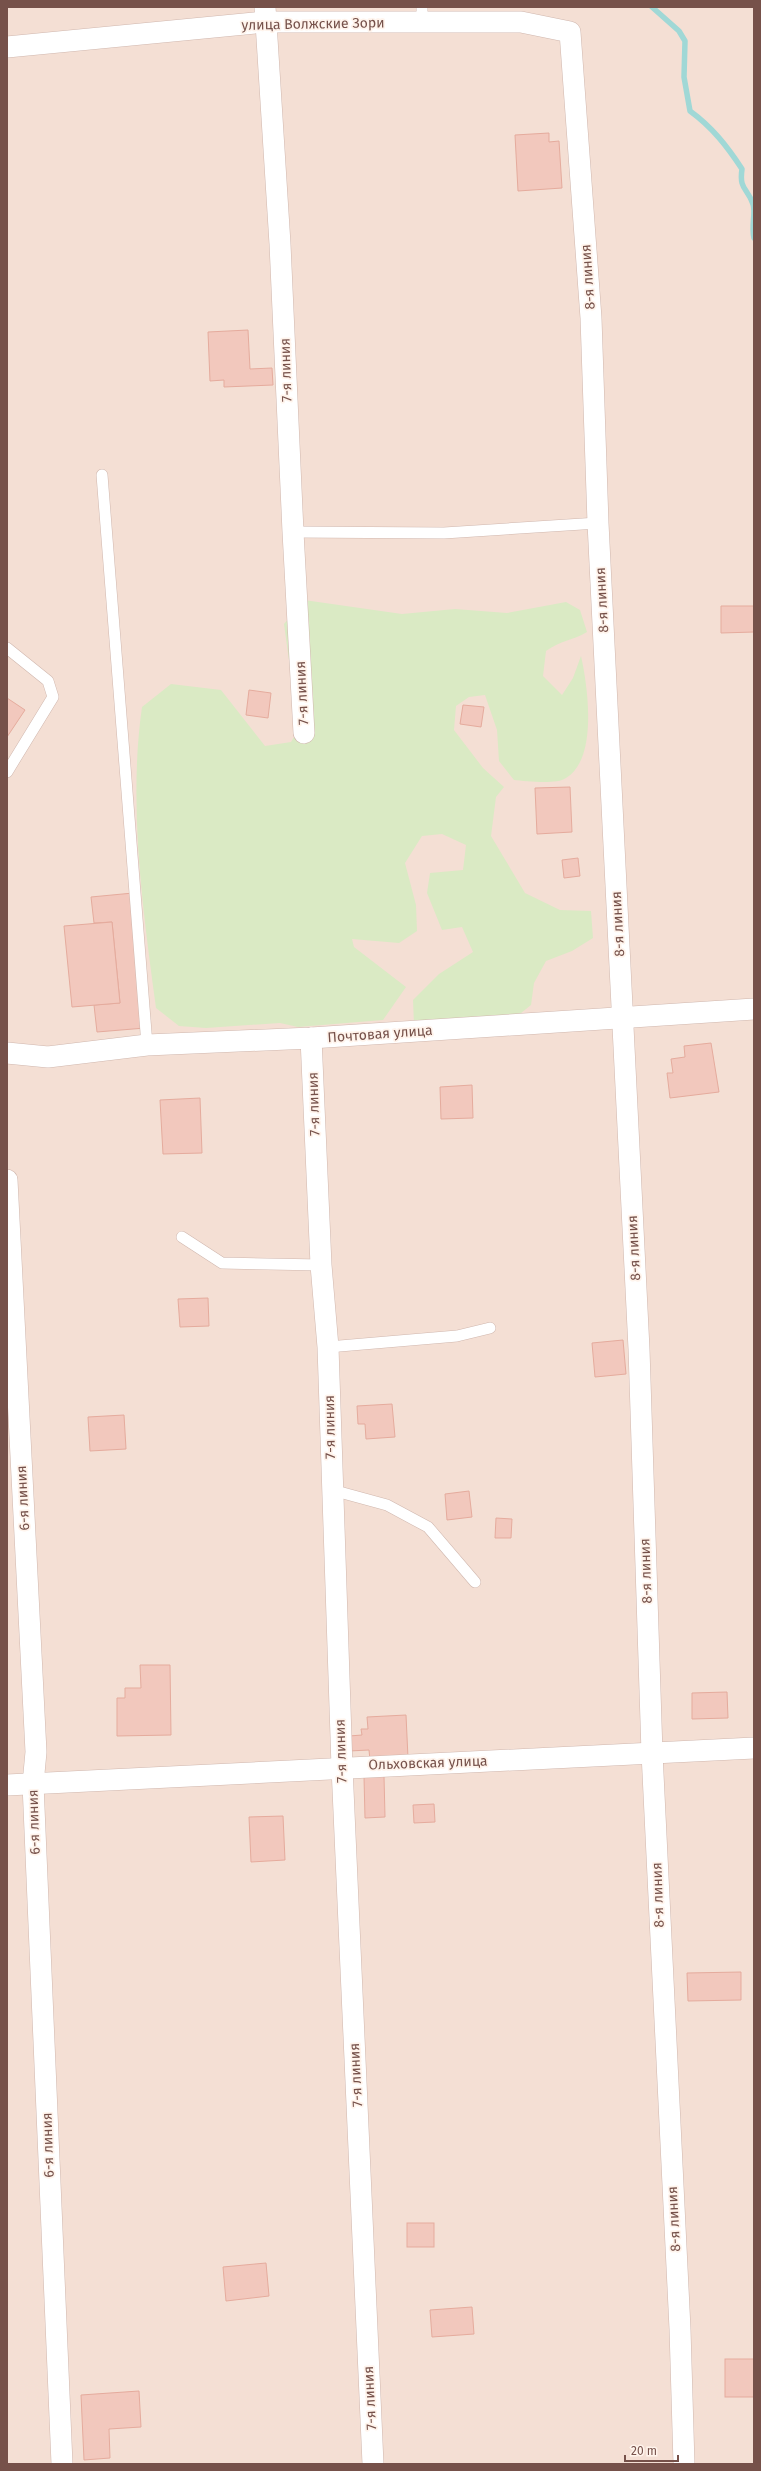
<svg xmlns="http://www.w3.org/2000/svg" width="761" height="2471" viewBox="0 0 761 2471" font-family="'Fira Sans',sans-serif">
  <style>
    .residential { fill: #f4dfd4 }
    .green { fill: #daeac4 }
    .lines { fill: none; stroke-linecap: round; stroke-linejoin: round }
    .stream { stroke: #a0d8d6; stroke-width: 5.5 }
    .building { fill: #f2c8bd; stroke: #e5ab9d }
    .lane-casing { stroke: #d0b7ae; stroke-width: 12 }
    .street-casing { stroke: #d0b7ae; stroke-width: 22 }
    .lane { stroke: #fff; stroke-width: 11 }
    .street { stroke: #fff; stroke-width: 21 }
    .labels { text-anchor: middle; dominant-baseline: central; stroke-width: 3.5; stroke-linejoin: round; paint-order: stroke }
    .street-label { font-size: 14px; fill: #76514a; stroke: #fff4ec }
  </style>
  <rect width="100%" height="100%" fill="#fcefe5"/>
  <rect class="residential" x="7" y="7" width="747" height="2457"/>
  <path class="green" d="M304,600l98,14 53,-5 52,4 59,-11 14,8 7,22c-15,9 -26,8 -41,19l-3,25 19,19 11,-17 8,-22c7,31 17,103 -15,122 -10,7 -40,3 -52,2l-15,-19 -2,-31 -12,-35 -16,2 -13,9 -2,24 29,38 21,19 -8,10 -5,39 34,57 35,17 31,1 2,27 -21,13 -26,10 -12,22 -3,22 -20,16 -97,4 -1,-25 26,-26 34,-22 -11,-25 -20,3 -15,-37 3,-20 33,-3 3,-25 -24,-11 -20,2 -17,27 11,42 1,26 -18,12 -47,-4 2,8 52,40 -23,33 -85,7 -18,-4 -74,5 -27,-2 -23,-18c-13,-97 -28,-203 -14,-301l29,-23 50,6 44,56 26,-4 15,-25 -15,-42 -7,-51z"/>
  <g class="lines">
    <path class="stream" d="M652,7l27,24 6,10 -1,36 6,34c22,16 37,35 52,58 -3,21 5,18 11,35 3,9 -2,22 1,34"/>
  </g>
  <g class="building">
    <polygon points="549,133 549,142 559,141 562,188 518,191 515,135"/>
    <polygon points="248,330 250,369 272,368 273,385 224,387 224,380 210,381 208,332"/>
    <polygon points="721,606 754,606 754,632 721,633"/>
    <polygon points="249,690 271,693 268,718 246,715"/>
    <polygon points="7,698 25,710 7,737"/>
    <polygon points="463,705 484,707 481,727 460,724"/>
    <polygon points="570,787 572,832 537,834 535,788"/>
    <polygon points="578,858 580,876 564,878 562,860"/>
    <polygon points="133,893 145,1028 97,1032 94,1005 120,1003 112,922 94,923 91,897"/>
    <polygon points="112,922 120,1003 72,1007 64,926"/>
    <polygon points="711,1043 719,1092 670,1098 667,1073 673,1073 671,1059 685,1057 684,1046"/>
    <polygon points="472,1085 473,1118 441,1119 440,1087"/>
    <polygon points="200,1098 202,1153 163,1154 160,1100"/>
    <polygon points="208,1298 209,1326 180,1327 178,1299"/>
    <polygon points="623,1340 626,1374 595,1377 592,1343"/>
    <polygon points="392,1404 395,1437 366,1439 365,1424 358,1424 357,1406"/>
    <polygon points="124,1415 126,1449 90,1451 88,1417"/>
    <polygon points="469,1491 472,1517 447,1520 445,1494"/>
    <polygon points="496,1518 512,1519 511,1538 495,1538"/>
    <polygon points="140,1665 170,1665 171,1735 117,1736 117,1698 125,1698 125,1688 141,1688"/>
    <polygon points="727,1692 728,1718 692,1719 692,1693"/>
    <polygon points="406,1715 408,1758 370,1760 369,1750 349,1751 349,1736 362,1735 361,1729 368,1729 367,1717"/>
    <polygon points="384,1776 385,1817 365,1818 364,1777"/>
    <polygon points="434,1804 435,1822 414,1823 413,1805"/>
    <polygon points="283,1816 285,1860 251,1862 249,1817"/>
    <polygon points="741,1972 741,2000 688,2001 687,1973"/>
    <rect x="407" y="2223" width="27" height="24"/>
    <polygon points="266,2263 269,2296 226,2301 223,2267"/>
    <polygon points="472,2307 474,2334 432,2337 430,2310"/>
    <rect x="725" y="2359" width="29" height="38"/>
    <polygon points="139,2391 141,2427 109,2429 110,2458 84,2460 81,2395"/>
  </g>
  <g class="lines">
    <defs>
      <g id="lane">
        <polyline points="422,7 422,24"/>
        <polyline points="102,475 147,1045"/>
        <polyline points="293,532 444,533 598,523"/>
        <polyline points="7,648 48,681 53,697 7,772"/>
        <polyline points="182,1237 222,1263 321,1265"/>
        <polyline points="328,1347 457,1336 490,1328"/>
        <polyline points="332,1490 387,1505 428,1527 475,1582"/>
      </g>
      <g id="street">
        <polyline points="265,7 280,244 293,532 304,733"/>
        <polyline points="7,47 265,22 521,22 570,32 591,318 598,523 639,1349 652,1753 680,2329 684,2464"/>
        <polyline points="311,1038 321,1265 328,1347 342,1767 373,2464"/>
        <polyline points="7,1053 48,1057 147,1045 311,1038 754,1009"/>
        <polyline points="7,1180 36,1752 33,1784 62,2464"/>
        <polyline points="7,1785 754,1748"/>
      </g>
    </defs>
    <use href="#lane" class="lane-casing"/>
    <use href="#street" class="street-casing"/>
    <use href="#lane" class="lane"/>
    <use href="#street" class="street"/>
  </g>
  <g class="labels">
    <g class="street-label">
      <text transform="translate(313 24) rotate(-1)">улица Волжские Зори</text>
      <text transform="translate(588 277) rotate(-94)">8-я линия</text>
      <text transform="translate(286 370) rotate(-92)">7-я линия</text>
      <text transform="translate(602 600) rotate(-93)">8-я линия</text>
      <text transform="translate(302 693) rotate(-93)">7-я линия</text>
      <text transform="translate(618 924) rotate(-93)">8-я линия</text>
      <text transform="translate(380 1034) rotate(-4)">Почтовая улица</text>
      <text transform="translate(314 1104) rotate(-92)">7-я линия</text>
      <text transform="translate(634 1248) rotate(-93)">8-я линия</text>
      <text transform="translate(330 1427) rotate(-91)">7-я линия</text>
      <text transform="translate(23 1498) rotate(-93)">6-я линия</text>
      <text transform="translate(646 1571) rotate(-92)">8-я линия</text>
      <text transform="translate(341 1751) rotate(-92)">7-я линия</text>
      <text transform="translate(428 1763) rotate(-2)">Ольховская улица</text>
      <text transform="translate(34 1822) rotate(-92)">6-я линия</text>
      <text transform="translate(658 1895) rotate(-92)">8-я линия</text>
      <text transform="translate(356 2075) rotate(-93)">7-я линия</text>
      <text transform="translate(48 2145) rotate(-92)">6-я линия</text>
      <text transform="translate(674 2219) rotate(-93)">8-я линия</text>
      <text transform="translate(370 2398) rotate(-93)">7-я линия</text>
    </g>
  </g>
  <rect width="761" height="2471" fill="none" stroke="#76514a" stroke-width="16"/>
  <path d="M625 2455v6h53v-6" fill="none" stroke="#76514a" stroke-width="2"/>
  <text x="631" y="2455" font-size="12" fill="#76514a" stroke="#fff4ec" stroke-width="3" paint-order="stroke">20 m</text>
</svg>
